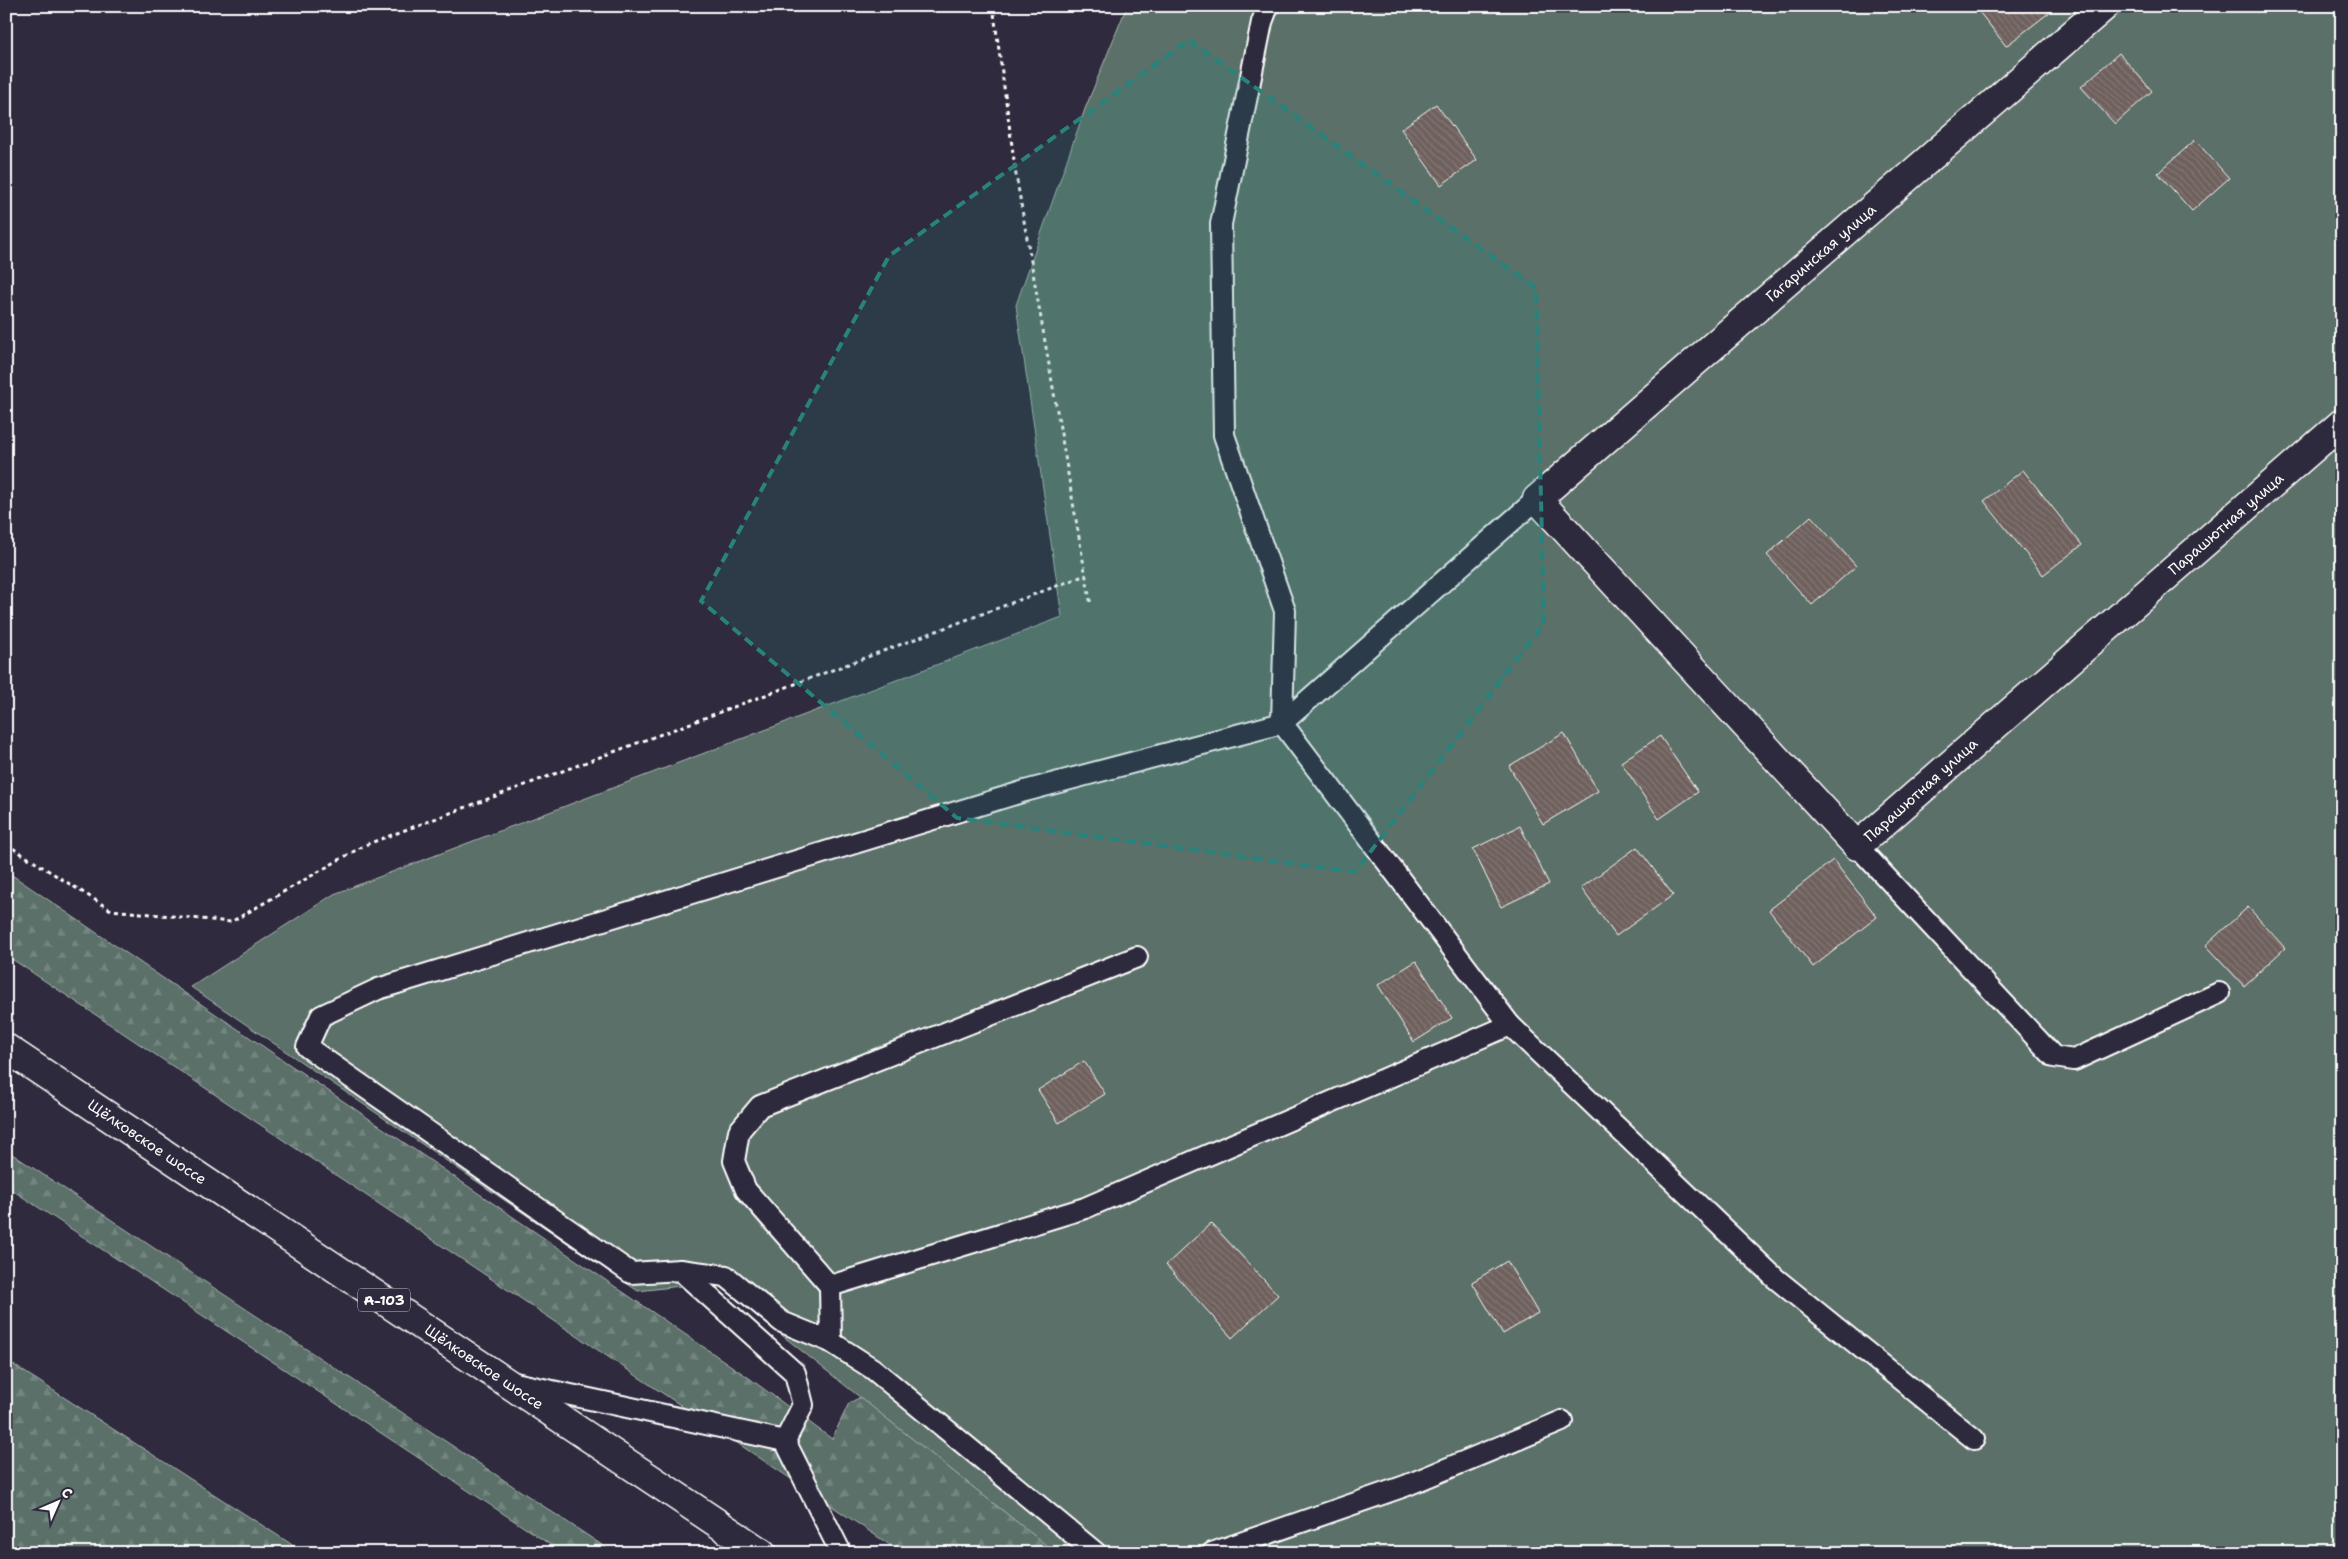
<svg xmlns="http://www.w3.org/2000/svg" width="2348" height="1559" viewBox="0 0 2348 1559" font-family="'Shantell Sans',sans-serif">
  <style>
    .forest { fill: url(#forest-firs); stroke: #acb7b4 }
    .garden { fill: #5a6f68; stroke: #acb7b4 }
    .building { fill: url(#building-back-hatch); stroke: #fff }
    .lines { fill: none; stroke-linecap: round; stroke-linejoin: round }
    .service-casing { stroke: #fff; stroke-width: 24 }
    .minor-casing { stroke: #fff; stroke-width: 31 }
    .primary-casing { stroke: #fff; stroke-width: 31 }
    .path { stroke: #fff; stroke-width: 3; stroke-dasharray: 4 4; stroke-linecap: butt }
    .service { stroke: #2f2a3d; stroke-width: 20 }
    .minor { stroke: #2f2a3d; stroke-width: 28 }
    .primary { stroke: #2f2a3d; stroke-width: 28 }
    .marked { fill: #27847c; fill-opacity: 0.2; stroke: #27847c; stroke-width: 4; stroke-dasharray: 10 6; stroke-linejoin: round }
    .labels { text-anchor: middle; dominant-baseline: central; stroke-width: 4; stroke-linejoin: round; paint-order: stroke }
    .shield { fill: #2f2a3d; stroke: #c1bfc5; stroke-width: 1 }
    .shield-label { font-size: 14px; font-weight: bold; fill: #fff }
    .street-label { font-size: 15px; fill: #fff; stroke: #2f2a3d }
  </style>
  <defs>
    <pattern id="forest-firs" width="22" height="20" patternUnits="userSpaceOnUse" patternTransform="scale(1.25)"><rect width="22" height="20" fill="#5a6f68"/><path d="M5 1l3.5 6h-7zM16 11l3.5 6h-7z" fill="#73857f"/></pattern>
    <pattern id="building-back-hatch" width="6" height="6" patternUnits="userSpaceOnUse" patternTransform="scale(1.25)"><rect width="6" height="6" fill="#6e605c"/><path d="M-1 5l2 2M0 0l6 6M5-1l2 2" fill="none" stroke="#847874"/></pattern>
  </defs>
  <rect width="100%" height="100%" fill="#2f2a3d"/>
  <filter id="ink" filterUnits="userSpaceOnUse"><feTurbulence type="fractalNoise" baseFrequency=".02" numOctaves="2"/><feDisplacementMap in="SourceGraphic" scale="10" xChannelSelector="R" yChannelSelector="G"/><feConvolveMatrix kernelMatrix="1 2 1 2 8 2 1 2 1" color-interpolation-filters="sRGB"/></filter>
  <g filter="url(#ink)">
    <g class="forest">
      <polygon points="6,871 749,1378 832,1439 849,1403 869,1393 1091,1553 902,1553 6,955"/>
      <polygon points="6,1150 614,1553 563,1553 6,1186"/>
      <polygon points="6,1360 305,1553 6,1553"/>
    </g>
    <polygon class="garden" points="1127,6 2342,6 2342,1553 1056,1553 715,1282 638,1291 191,987 334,894 1062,617 1016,305 1085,109"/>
    <g class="building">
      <polygon points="1982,6 2045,6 2050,12 2006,46 1977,9"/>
      <polygon points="2119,53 2152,91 2115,124 2081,87"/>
      <polygon points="1436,104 1477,160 1441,185 1401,129"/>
      <polygon points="2195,140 2229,178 2192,211 2158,173"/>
      <polygon points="2023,470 2082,545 2043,575 1984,501"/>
      <polygon points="1811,516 1856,566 1812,605 1767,555"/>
      <polygon points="1564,733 1598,791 1543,824 1509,766"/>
      <polygon points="1660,736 1698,792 1659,819 1621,762"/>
      <polygon points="1520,826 1549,884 1501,907 1473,849"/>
      <polygon points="1637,847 1673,895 1616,936 1581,888"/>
      <polygon points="1833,860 1877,917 1813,967 1769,910"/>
      <polygon points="2248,907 2285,948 2244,986 2206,945"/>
      <polygon points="1416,961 1452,1018 1414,1042 1378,985"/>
      <polygon points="1084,1061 1105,1094 1059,1123 1038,1090"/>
      <polygon points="1211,1223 1278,1295 1232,1338 1166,1265"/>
      <polygon points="1507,1261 1538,1313 1503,1334 1472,1282"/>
    </g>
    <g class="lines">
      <defs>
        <g id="service">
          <polyline points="1268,6 1262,22 1221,224 1224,435 1285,611 1282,723 1510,1025 1775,1278 1974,1439"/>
          <polyline points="1857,846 2054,1057 2074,1060 2219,993"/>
          <polyline points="1137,957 760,1106 739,1131 734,1161 746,1190 830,1286 1085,1208 1510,1025"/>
          <polyline points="680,1270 726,1276 782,1322 831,1342 873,1369 1096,1553"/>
          <polyline points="830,1286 831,1342"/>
          <polyline points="515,1383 785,1441 803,1405 795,1373 680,1270 631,1273 307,1047 321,1016 378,989 1025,791 1282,723 1537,499"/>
          <polyline points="785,1441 841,1553"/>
          <polyline points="1212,1553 1405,1486 1562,1421"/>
        </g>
        <polyline id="minor" points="2105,6 1537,499 1857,846 2342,423"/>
        <polyline id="primary" points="6,1048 762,1553"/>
      </defs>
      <use href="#service" class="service-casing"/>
      <use href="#minor" class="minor-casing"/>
      <use href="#primary" class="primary-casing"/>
      <g class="path">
        <polyline points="993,6 1016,175 1091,606"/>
        <polyline points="6,844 111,910 231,922 365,845 1086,575"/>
      </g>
      <use href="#service" class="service"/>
      <use href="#minor" class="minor"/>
      <use href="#primary" class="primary"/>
    </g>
  </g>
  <path class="marked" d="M1189,40l347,248 8,336 -189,248 -398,-54 -256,-217 188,-345z"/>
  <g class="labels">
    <rect class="shield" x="358" y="1288.5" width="52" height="23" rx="4"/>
    <g class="shield-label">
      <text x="384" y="1300">А-103</text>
    </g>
    <g class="street-label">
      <text transform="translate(1821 253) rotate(-41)">Гагаринская улица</text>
      <text transform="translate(2226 524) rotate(-41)">Парашютная улица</text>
      <text transform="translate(1921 790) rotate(-42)">Парашютная улица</text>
      <text transform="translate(147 1142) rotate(34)">Щёлковское шоссе</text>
      <text transform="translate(484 1367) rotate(34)">Щёлковское шоссе</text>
    </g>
  </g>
  <rect width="2348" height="1559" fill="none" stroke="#2f2a3d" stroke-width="25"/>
  <rect x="12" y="12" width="2323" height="1534" fill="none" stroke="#fff" stroke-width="2" filter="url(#ink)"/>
  <g transform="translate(58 1502) rotate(45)" stroke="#2f2a3d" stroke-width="4" paint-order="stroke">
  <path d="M0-4L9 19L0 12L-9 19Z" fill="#ffffff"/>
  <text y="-8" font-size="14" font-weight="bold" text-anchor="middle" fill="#ffffff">С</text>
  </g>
</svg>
